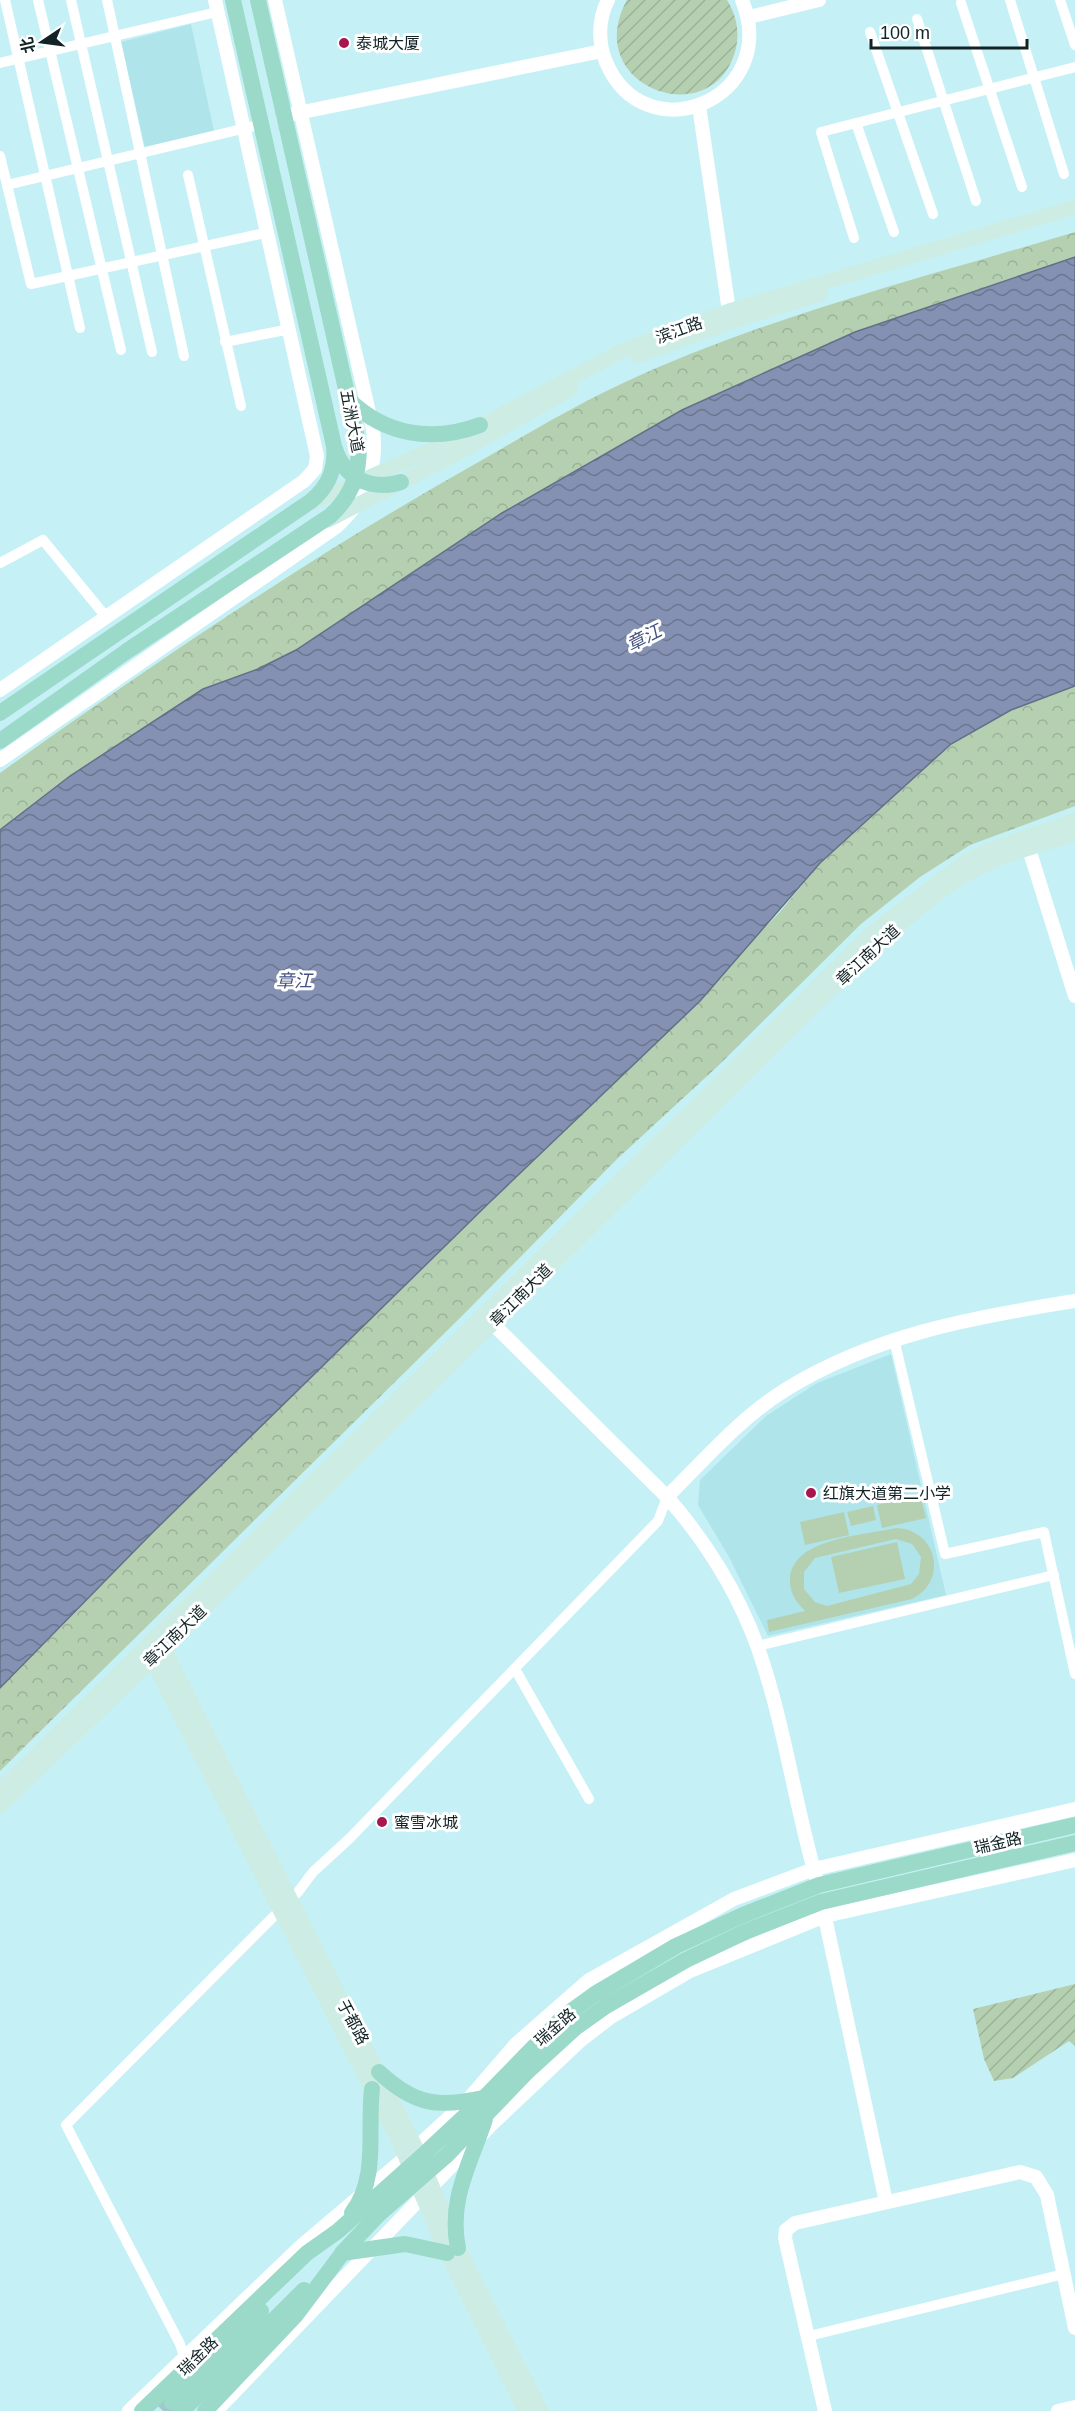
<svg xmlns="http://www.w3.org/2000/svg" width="1075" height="2411" viewBox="0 0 1075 2411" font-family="Helvetica,'Noto Sans SC',sans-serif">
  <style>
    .built { fill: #afe4eb }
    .grass { fill: #b5d0b1; fill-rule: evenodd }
    .park { fill: url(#park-crowns) }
    .garden { fill: url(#garden-furrows) }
    .water { fill: url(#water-waves); stroke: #627088; stroke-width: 1.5 }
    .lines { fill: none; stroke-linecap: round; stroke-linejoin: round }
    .primary-tunnel { stroke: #a1c8cc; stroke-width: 16; stroke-dasharray: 16 8; stroke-linecap: butt }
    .minor { stroke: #fff; stroke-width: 10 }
    .tertiary { stroke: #fff; stroke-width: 14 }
    .secondary { stroke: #cdece4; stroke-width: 15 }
    .primary { stroke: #9bd9c8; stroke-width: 16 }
    .poi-dot { fill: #a8164f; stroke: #fff; stroke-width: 2 }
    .labels { text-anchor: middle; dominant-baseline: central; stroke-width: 6; stroke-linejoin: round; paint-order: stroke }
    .poi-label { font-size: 16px; fill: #122325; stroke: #fff; text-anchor: start }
    .street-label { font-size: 16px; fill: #122325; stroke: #fff }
    .water-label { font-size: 18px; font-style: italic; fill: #425282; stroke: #fff }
  </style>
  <defs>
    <pattern id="park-crowns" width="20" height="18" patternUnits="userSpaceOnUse" patternTransform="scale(1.5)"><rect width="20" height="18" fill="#b5d0b1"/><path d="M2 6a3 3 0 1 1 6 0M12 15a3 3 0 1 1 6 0" fill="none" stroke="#9bb298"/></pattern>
    <pattern id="garden-furrows" width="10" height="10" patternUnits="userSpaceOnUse" patternTransform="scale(1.5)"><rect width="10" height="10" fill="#b5d0b1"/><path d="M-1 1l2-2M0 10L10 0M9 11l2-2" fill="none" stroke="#9bb298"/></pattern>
    <pattern id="water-waves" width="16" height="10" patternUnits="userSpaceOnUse" patternTransform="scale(1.5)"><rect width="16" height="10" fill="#8591b2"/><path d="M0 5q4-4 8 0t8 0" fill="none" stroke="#6b7691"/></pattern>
  </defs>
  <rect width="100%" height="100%" fill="#c5f1f6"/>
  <g class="built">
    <polygon points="191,24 214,131 145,148 121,42"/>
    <polygon points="891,1354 946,1595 768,1636 729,1557 698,1505 700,1480 766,1416 817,1383"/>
  </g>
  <g class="grass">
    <polygon points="920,1495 926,1518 882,1528 877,1505"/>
    <polygon points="873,1506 876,1520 851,1526 847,1512"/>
    <polygon points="844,1512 849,1535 805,1545 800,1522"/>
    <path d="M896,1528c41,1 53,53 16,71l-143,33 -2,-12 38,-9c-9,-9 -16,-19 -15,-33 3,-40 75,-43 106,-50zM896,1539l16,5 9,13 -2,17 -8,10 -84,22 -12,-4 -11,-13v-17l11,-14z"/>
    <polygon points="897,1542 905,1579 839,1593 831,1557"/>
  </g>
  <g class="park">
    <path d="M1075,232v25l-220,75 -173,78 -180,103 -206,137 -226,126 -70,54v-57c154,-110 310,-216 475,-309 47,-27 95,-56 144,-79 145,-68 303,-107 456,-153z"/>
    <polygon points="1075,686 1075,806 970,845 920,877 861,924 718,1066 616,1160 464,1314 0,1771 0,1688 153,1532 585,1110 779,913 820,863 951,744 1011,710"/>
  </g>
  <g class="garden">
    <path d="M627,0h100c9,14 13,32 9,48 -21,88 -157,39 -109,-48z"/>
    <polygon points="1075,1984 1075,2046 1069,2041 1013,2078 994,2081 984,2059 973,2009"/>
  </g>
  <polygon class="water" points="1075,257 1075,686 1011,710 951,744 820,863 700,1001 490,1202 153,1532 0,1688 0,830 70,776 203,689 258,669 296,650 502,513 682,410 855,332"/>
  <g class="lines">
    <polyline class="primary-tunnel" points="163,2411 172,2402"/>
    <g class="minor">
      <polyline points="5,0 80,328"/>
      <polyline points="38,0 121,350"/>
      <polyline points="71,0 152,352"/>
      <polyline points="107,0 184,356"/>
      <polyline points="1010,0 1064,174"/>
      <polyline points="1060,0 1075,45"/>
      <polyline points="961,3 1022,187"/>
      <polyline points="917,19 976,201"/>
      <polyline points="870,32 933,214"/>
      <polyline points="0,63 217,12"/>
      <polyline points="856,123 894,232"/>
      <polyline points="0,156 31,284 269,232"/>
      <polyline points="188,175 241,406"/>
      <polyline points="7,185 263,124"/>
      <polyline points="854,238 821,132 1075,67"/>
      <polyline points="225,342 290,329"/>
      <polyline points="0,563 43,540 107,618"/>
      <polyline points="894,1339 945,1554 1044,1532 1075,1674"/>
      <polyline points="757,1646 1054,1575"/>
      <polyline points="515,1669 589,1799"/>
      <polyline points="809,2336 1064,2274"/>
      <polyline points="186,2362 180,2344 66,2125 298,1892 313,1872 349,1839 658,1521 667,1497"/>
    </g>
    <g class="tertiary">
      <path d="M608,0c-10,19 -10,43 -2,62 39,93 176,37 136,-62"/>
      <polyline points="749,17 819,0"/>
      <polyline points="699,106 729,311"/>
      <polyline points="283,116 602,51"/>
      <polyline points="0,690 304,481 315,469 317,456 215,0"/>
      <path d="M0,760l336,-233c29,-26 42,-58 37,-97l-98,-430"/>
      <polyline points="1029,849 1075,996"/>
      <path d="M485,1316l182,181c38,43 71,96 91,151 26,74 36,153 58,229"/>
      <path d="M667,1497c37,-37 73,-79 118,-107 88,-55 189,-73 290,-89"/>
      <polyline points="823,1908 886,2202"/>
      <polyline points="129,2411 301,2246 406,2157 466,2102 516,2044 589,1980 734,1899 814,1869 1075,1809"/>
      <polyline points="216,2411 491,2125 581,2040 611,2017 690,1971 825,1916 1075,1860"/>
      <polyline points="825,2411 785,2238 786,2230 795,2223 1020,2172 1036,2177 1047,2195 1075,2328"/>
      <polyline points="1058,2411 1075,2407"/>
    </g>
    <g class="secondary">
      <polyline points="638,356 733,321 820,294"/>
      <polyline points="311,503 453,440 624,350 729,311 1075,207"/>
      <polyline points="328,520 456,454 571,389"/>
      <polyline points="159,1639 416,2148 458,2248 541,2411"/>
      <polyline points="148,1652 400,2144 447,2253 525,2411"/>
      <polyline points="0,1790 873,932 966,861 986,851 1075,820"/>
      <path d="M0,1806l164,-158 715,-706c29,-24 58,-51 92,-70 31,-18 70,-27 104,-38"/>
    </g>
    <g class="primary">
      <path d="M349,400c36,35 83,43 131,25"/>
      <path d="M335,449c10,30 37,42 66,33"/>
      <path d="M0,713l311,-212c18,-15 25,-32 23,-55l-101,-446"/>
      <path d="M0,741l127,-90 203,-135c22,-20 31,-44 28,-74l-100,-442"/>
      <path d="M379,2072c35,33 59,36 104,26"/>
      <path d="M352,2213c27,-35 15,-83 20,-124"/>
      <path d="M458,2248c-10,-49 13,-85 27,-129"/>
      <polyline points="342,2253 405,2244 447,2253"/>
      <polyline points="172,2402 261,2311"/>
      <polyline points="142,2411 307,2253 338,2231 421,2157 484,2098 563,2017 595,1994 676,1946 743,1915 819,1885 1075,1825"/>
      <polyline points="182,2411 304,2290"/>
      <polyline points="205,2411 296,2315 344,2251 378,2215 447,2155 528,2071 575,2028 606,2006 686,1960 747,1931 821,1902 1075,1843"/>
    </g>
  </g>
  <g class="poi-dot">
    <circle cx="344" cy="43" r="6"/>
    <circle cx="811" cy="1493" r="6"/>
    <circle cx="382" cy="1822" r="6"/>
  </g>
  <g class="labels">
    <g class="poi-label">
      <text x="356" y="43">泰城大厦</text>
      <text x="823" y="1493">红旗大道第二小学</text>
      <text x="394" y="1822">蜜雪冰城</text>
    </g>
    <g class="street-label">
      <text transform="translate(679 330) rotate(-20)">滨江路</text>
      <text transform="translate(352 421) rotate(79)">五洲大道</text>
      <text transform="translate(868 955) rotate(-43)">章江南大道</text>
      <text transform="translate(521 1295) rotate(-45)">章江南大道</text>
      <text transform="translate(175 1636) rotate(-44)">章江南大道</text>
      <text transform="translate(998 1843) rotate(-13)">瑞金路</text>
      <text transform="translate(353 2022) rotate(62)">于都路</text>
      <text transform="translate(555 2027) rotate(-41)">瑞金路</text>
      <text transform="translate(198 2356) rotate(-44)">瑞金路</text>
    </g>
    <g class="water-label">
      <text transform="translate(644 638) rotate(-27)">章江</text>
      <text x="294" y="981">章江</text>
    </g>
  </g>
  <g transform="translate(42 42) rotate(257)" stroke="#ffffff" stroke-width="4.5" paint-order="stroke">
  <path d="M0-4.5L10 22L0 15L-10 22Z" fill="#122325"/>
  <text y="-9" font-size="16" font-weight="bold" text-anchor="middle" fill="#122325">北</text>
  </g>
  <path d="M871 39v9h156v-9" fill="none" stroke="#122325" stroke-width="3"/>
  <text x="880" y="39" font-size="18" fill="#122325" stroke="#ffffff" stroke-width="4.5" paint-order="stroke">100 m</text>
</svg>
